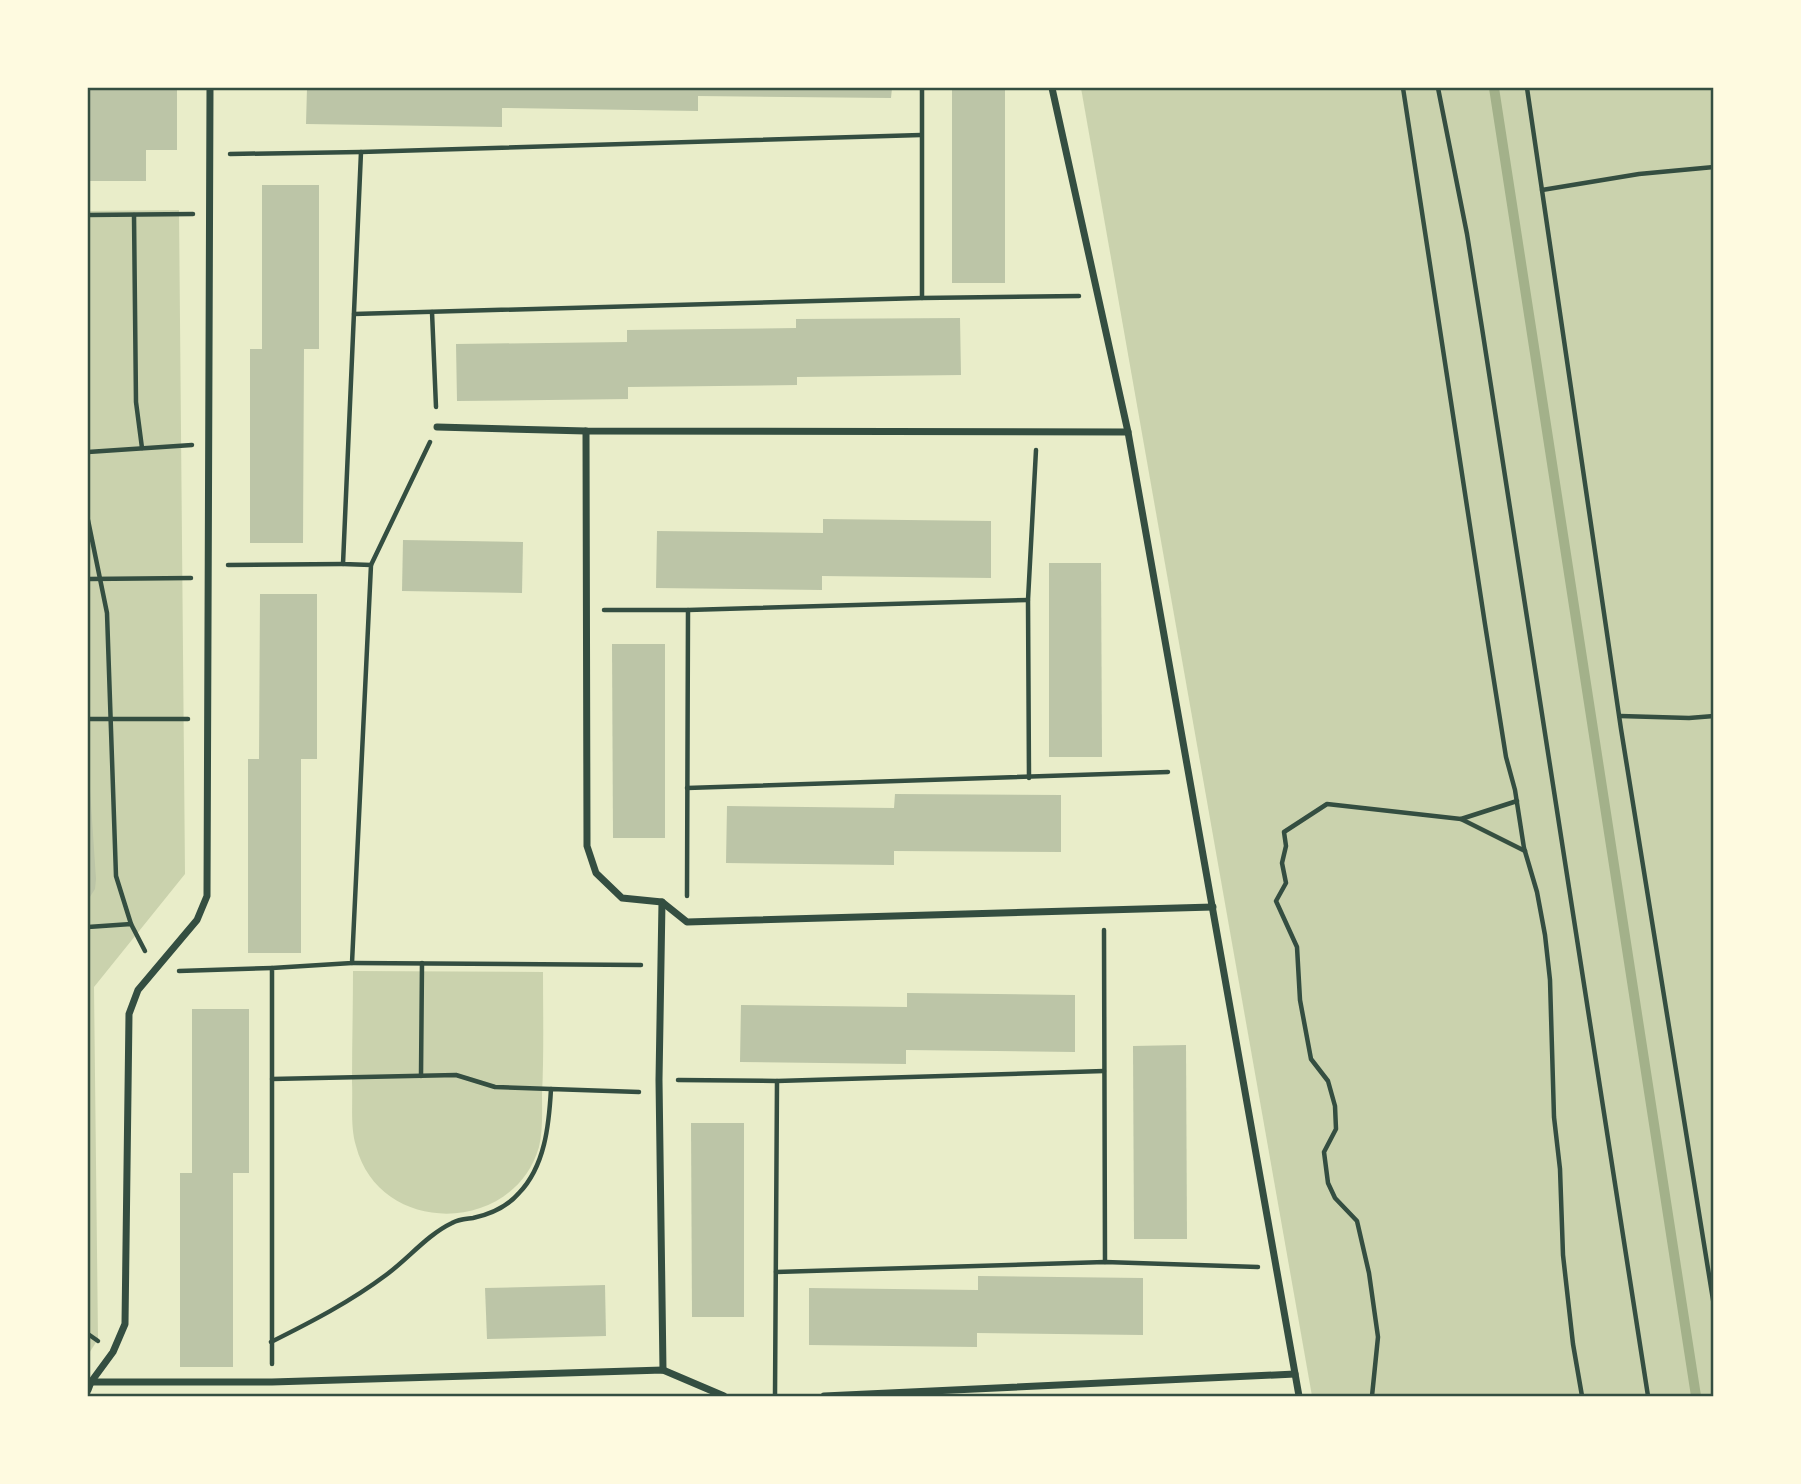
<svg xmlns="http://www.w3.org/2000/svg" width="1801" height="1484" viewBox="0 0 1801 1484" font-family="Karla,sans-serif">
  <style>
    .green { fill: #cad2ad }
    .lines { fill: none; stroke-linecap: round; stroke-linejoin: round }
    .stream { stroke: #a3b18a; stroke-width: 10 }
    .building { fill: #bcc5a7 }
    .path { stroke: #344e41; stroke-width: 4.5 }
    .minor { stroke: #344e41; stroke-width: 7 }
    .neatline { fill: none; stroke: #344e41; stroke-width: 2.5 }
  </style>
  <rect width="100%" height="100%" fill="#e9edc9"/>
  <g class="green">
    <polygon points="1081,88 1713,88 1713,1396 1312,1396"/>
    <polygon points="179,210 185,874 94,987 98,1339 88,1355 88,211"/>
    <path d="M353,971l190,1c0,41 1,82 -1,123 0,16 1,36 -3,52 -26,89 -160,89 -183,-1 -6,-20 -3,-43 -4,-64 0,-37 1,-74 1,-111z"/>
  </g>
  <g class="lines">
    <polyline class="stream" points="1494,88 1696,1396"/>
  </g>
  <g class="building">
    <polygon points="88,88 177,88 177,150 146,150 146,181 88,181"/>
    <polygon points="307,88 892,88 891,98 698,96 698,111 502,108 502,127 306,124"/>
    <rect x="952" y="89" width="53" height="194"/>
    <polygon points="262,185 319,185 319,349 304,349 303,543 250,543 250,349 262,349"/>
    <polygon points="960,318 961,375 797,377 797,385 628,387 628,399 457,401 456,344 627,342 627,330 796,328 796,319"/>
    <polygon points="823,519 991,521 991,578 822,576 822,590 656,588 657,531 823,533"/>
    <polygon points="403,540 523,542 522,593 402,591"/>
    <polygon points="1049,563 1101,563 1102,757 1049,757"/>
    <polygon points="260,594 317,594 317,759 301,759 301,953 248,953 248,759 259,759"/>
    <polygon points="612,644 665,644 665,838 613,838"/>
    <polygon points="88,789 90,789 96,879 95,889 88,900"/>
    <polygon points="895,794 1061,795 1061,852 894,851 894,865 726,863 727,806 894,808"/>
    <polygon points="907,993 1075,995 1075,1052 906,1050 906,1064 740,1062 741,1005 907,1007"/>
    <polygon points="192,1009 249,1009 249,1173 233,1173 233,1367 180,1367 180,1173 192,1173"/>
    <polygon points="1186,1045 1187,1239 1134,1239 1133,1046"/>
    <polygon points="691,1123 744,1123 744,1317 692,1317"/>
    <polygon points="978,1276 1143,1278 1143,1335 977,1333 977,1347 809,1345 809,1288 978,1290"/>
    <polygon points="605,1285 606,1336 487,1339 485,1288"/>
  </g>
  <g class="lines">
    <g class="path">
      <path d="M1403,88c35,222 67,446 103,669l9,33 9,58 13,44 8,43 5,45 4,137 6,52 3,86 10,89 9,52"/>
      <polyline points="1438,88 1467,234 1482,328 1648,1396"/>
      <polyline points="1527,88 1621,729 1714,1306"/>
      <polyline points="230,154 361,152 921,135"/>
      <polyline points="1542,190 1639,174 1714,167"/>
      <polyline points="88,215 193,214"/>
      <polyline points="134,215 136,402 142,448"/>
      <polyline points="922,298 922,88"/>
      <polyline points="432,312 436,407"/>
      <polyline points="354,314 922,298 1079,296"/>
      <polyline points="88,452 192,445"/>
      <polyline points="88,520 107,613 116,876 131,924"/>
      <polyline points="228,565 343,564"/>
      <polyline points="371,565 430,442"/>
      <polyline points="88,579 191,578"/>
      <polyline points="604,610 688,610 1028,600"/>
      <polyline points="1620,716 1689,718 1714,716"/>
      <polyline points="88,719 188,719"/>
      <polyline points="1029,778 1028,600 1036,450"/>
      <polyline points="687,788 1168,772"/>
      <polyline points="1461,819 1525,851"/>
      <polyline points="687,896 688,610"/>
      <polyline points="88,927 131,924 145,951"/>
      <polyline points="1104,930 1105,1262"/>
      <polyline points="352,963 641,965"/>
      <polyline points="179,971 272,968"/>
      <polyline points="421,1076 422,963"/>
      <polyline points="272,1079 456,1075 495,1087 551,1089"/>
      <polyline points="678,1080 777,1081 1104,1071"/>
      <polyline points="776,1272 1105,1262 1258,1267"/>
      <polyline points="88,1334 98,1341"/>
      <path d="M271,1342c40,-20 79,-40 115,-67 23,-17 41,-40 66,-52 7,-4 14,-4 21,-5 18,-4 34,-11 46,-25 26,-27 30,-68 32,-104l88,3"/>
      <polyline points="272,1364 272,968 352,963 371,565 343,564 361,152"/>
      <polyline points="775,1396 777,1081"/>
      <polyline points="1372,1396 1378,1337 1369,1273 1357,1221 1335,1198 1328,1183 1324,1152 1336,1129 1335,1106 1328,1081 1311,1059 1300,1000 1297,947 1276,901 1286,883 1282,863 1286,846 1284,832 1327,804 1461,819 1517,801"/>
    </g>
    <g class="minor">
      <polyline points="1052,88 1128,432 1299,1396"/>
      <polyline points="437,427 586,431 1128,432"/>
      <polyline points="586,431 587,846 596,873 622,898 662,902 687,922 1213,907"/>
      <polyline points="662,902 659,1080 663,1370"/>
      <polyline points="91,1382 272,1382 663,1370 724,1396"/>
      <polyline points="88,1390 91,1382 113,1352 125,1324 129,1014 138,990 197,920 207,896 210,88"/>
      <polyline points="824,1396 1295,1374"/>
    </g>
  </g>
  <rect width="1801" height="1484" fill="none" stroke="#fefae0" stroke-width="178"/>
  <rect x="89" y="89" width="1623" height="1306" class="neatline"/>
</svg>
